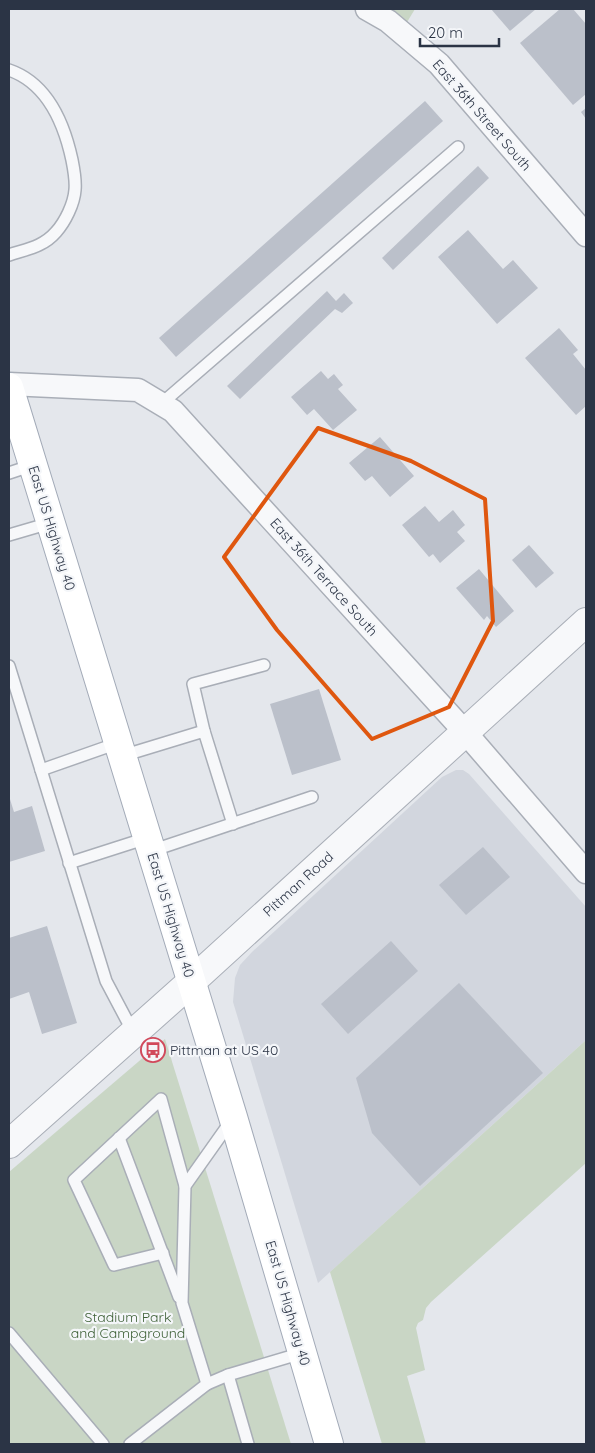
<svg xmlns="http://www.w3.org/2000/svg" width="595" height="1453" viewBox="0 0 595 1453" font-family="Quicksand,sans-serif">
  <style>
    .built { fill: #d2d6de }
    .green { fill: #c9d6c5 }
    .building { fill: #bbc0ca }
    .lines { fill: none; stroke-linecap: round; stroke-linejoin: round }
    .service-casing { stroke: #a9aeb7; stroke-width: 14 }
    .minor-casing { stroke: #a9aeb7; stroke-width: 25 }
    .tertiary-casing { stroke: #a9aeb7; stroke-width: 30 }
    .primary-casing { stroke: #a3abb8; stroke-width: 30 }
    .service { stroke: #f7f8fa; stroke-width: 11 }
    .minor { stroke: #f7f8fa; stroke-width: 22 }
    .tertiary { stroke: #f7f8fa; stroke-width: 28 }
    .primary { stroke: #fff; stroke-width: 28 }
    .marked { fill: none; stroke: #df570f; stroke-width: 4; stroke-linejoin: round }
    .labels { text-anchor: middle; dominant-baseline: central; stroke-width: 4.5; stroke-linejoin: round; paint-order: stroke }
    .street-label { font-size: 14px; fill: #2b3445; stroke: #f4f6f9 }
    .poi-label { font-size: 14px; fill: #2b3445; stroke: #f4f6f9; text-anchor: start }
    .park-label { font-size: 14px; fill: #3f6138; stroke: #f4f6f9 }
  </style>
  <rect width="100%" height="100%" fill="#e4e7ec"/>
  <polygon class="built" points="456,770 463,770 469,774 586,907 586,1040 318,1283 233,1002 235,978 240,965 252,952 442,777"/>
  <g class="green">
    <polygon points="367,9 415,9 401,32"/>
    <polygon points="165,1039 291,1444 9,1444 9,1172"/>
    <polygon points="586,1040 586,1163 431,1302 426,1308 423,1320 418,1323 416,1328 425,1370 407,1376 426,1444 382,1444 330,1272"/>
  </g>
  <g class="building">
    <polygon points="491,9 536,9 510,31"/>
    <polygon points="560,9 573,9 586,24 586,94 573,105 520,43"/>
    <polygon points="425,101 443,121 176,357 159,338"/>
    <polygon points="586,108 586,119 581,112"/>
    <polygon points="478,166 489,178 393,270 382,258"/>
    <polygon points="468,230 503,269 513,260 538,288 497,324 438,257"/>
    <polygon points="327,291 336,301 344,293 353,303 342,313 335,309 240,399 227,386"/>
    <polygon points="559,328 578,350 573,354 586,370 586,406 576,415 525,358"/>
    <polygon points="321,371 328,379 334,374 343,385 338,389 357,410 333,430 314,409 307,415 291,397"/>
    <polygon points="380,437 414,476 390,497 372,476 365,481 349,463"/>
    <polygon points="425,506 439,522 453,510 465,525 457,532 465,541 440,563 433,554 429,557 402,525"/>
    <polygon points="529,545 554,573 536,588 512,560"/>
    <polygon points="479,569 514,611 496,627 487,616 484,620 456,588"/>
    <polygon points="319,689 341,760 292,775 270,704"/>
    <polygon points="9,796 14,812 32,806 45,851 9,862"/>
    <polygon points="483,847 510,877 466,915 439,885"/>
    <polygon points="47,926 77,1023 42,1034 29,992 9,999 9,938"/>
    <polygon points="391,941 418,971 348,1034 321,1004"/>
    <polygon points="459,983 543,1073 420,1186 372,1133 356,1078"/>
  </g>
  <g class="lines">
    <defs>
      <g id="service">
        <path d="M9,70c38,13 55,53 63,90 2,10 4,20 3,30 -1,14 -10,32 -19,42 -13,15 -29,17 -47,23"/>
        <polyline points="161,404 458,147"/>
        <polyline points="9,473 33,465"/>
        <polyline points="9,535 50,523"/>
        <polyline points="9,666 106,981 133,1032"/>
        <polyline points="204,731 193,684 264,665"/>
        <polyline points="122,756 204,731 233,824"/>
        <polyline points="41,770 118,743"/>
        <polyline points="151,851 312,797"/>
        <polyline points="69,863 147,838"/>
        <polyline points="119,1138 179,1297"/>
        <polyline points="163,1253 114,1265 74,1180 161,1099 185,1186"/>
        <polyline points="9,1333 103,1444"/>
        <polyline points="207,1384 228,1375"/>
        <polyline points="130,1444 207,1384 182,1303 185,1186 231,1121"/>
        <polyline points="248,1444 228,1375 302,1353"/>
      </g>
      <g id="minor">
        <polyline points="367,9 388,21 439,64 586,235"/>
        <polyline points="9,384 138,390 173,411 465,732 586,872"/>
      </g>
      <polyline id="tertiary" points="9,1144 191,982 586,622"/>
      <polyline id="primary" points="9,387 233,1117 329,1444"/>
    </defs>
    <use href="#service" class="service-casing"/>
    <use href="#minor" class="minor-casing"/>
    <use href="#tertiary" class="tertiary-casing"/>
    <use href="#primary" class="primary-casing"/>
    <use href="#service" class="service"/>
    <use href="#minor" class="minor"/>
    <use href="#tertiary" class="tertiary"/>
    <use href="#primary" class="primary"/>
  </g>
  <path class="marked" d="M318,428l93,33 74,38 8,122 -44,86 -77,32 -95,-109 -53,-73z"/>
  <defs>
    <symbol id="bus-ring" viewBox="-11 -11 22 22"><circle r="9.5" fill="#f4f6f9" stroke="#d1495b" stroke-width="1.5"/><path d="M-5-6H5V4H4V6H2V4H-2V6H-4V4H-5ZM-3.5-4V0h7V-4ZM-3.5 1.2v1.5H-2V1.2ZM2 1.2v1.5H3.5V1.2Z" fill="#d1495b"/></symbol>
  </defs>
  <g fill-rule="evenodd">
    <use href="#bus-ring" x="139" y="1036" width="28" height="28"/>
  </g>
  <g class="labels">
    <g class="street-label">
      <text transform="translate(482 115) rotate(49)">East 36th Street South</text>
      <text transform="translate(52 528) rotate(73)">East US Highway 40</text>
      <text transform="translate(324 577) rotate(48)">East 36th Terrace South</text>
      <text transform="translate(298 884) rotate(-42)">Pittman Road</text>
      <text transform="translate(171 915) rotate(73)">East US Highway 40</text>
      <text transform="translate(288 1303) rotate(74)">East US Highway 40</text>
    </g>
    <g class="poi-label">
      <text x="170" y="1050">Pittman at US 40</text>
    </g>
    <g class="park-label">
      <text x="128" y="1317">Stadium Park<tspan x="128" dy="16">and Campground</tspan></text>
    </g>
  </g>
  <rect width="595" height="1453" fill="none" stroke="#2b3445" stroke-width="20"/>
  <path d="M420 38v8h79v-8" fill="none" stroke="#2b3445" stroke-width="2.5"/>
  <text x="428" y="38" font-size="15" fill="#2b3445" stroke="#f4f6f9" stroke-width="4" paint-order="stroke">20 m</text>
</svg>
